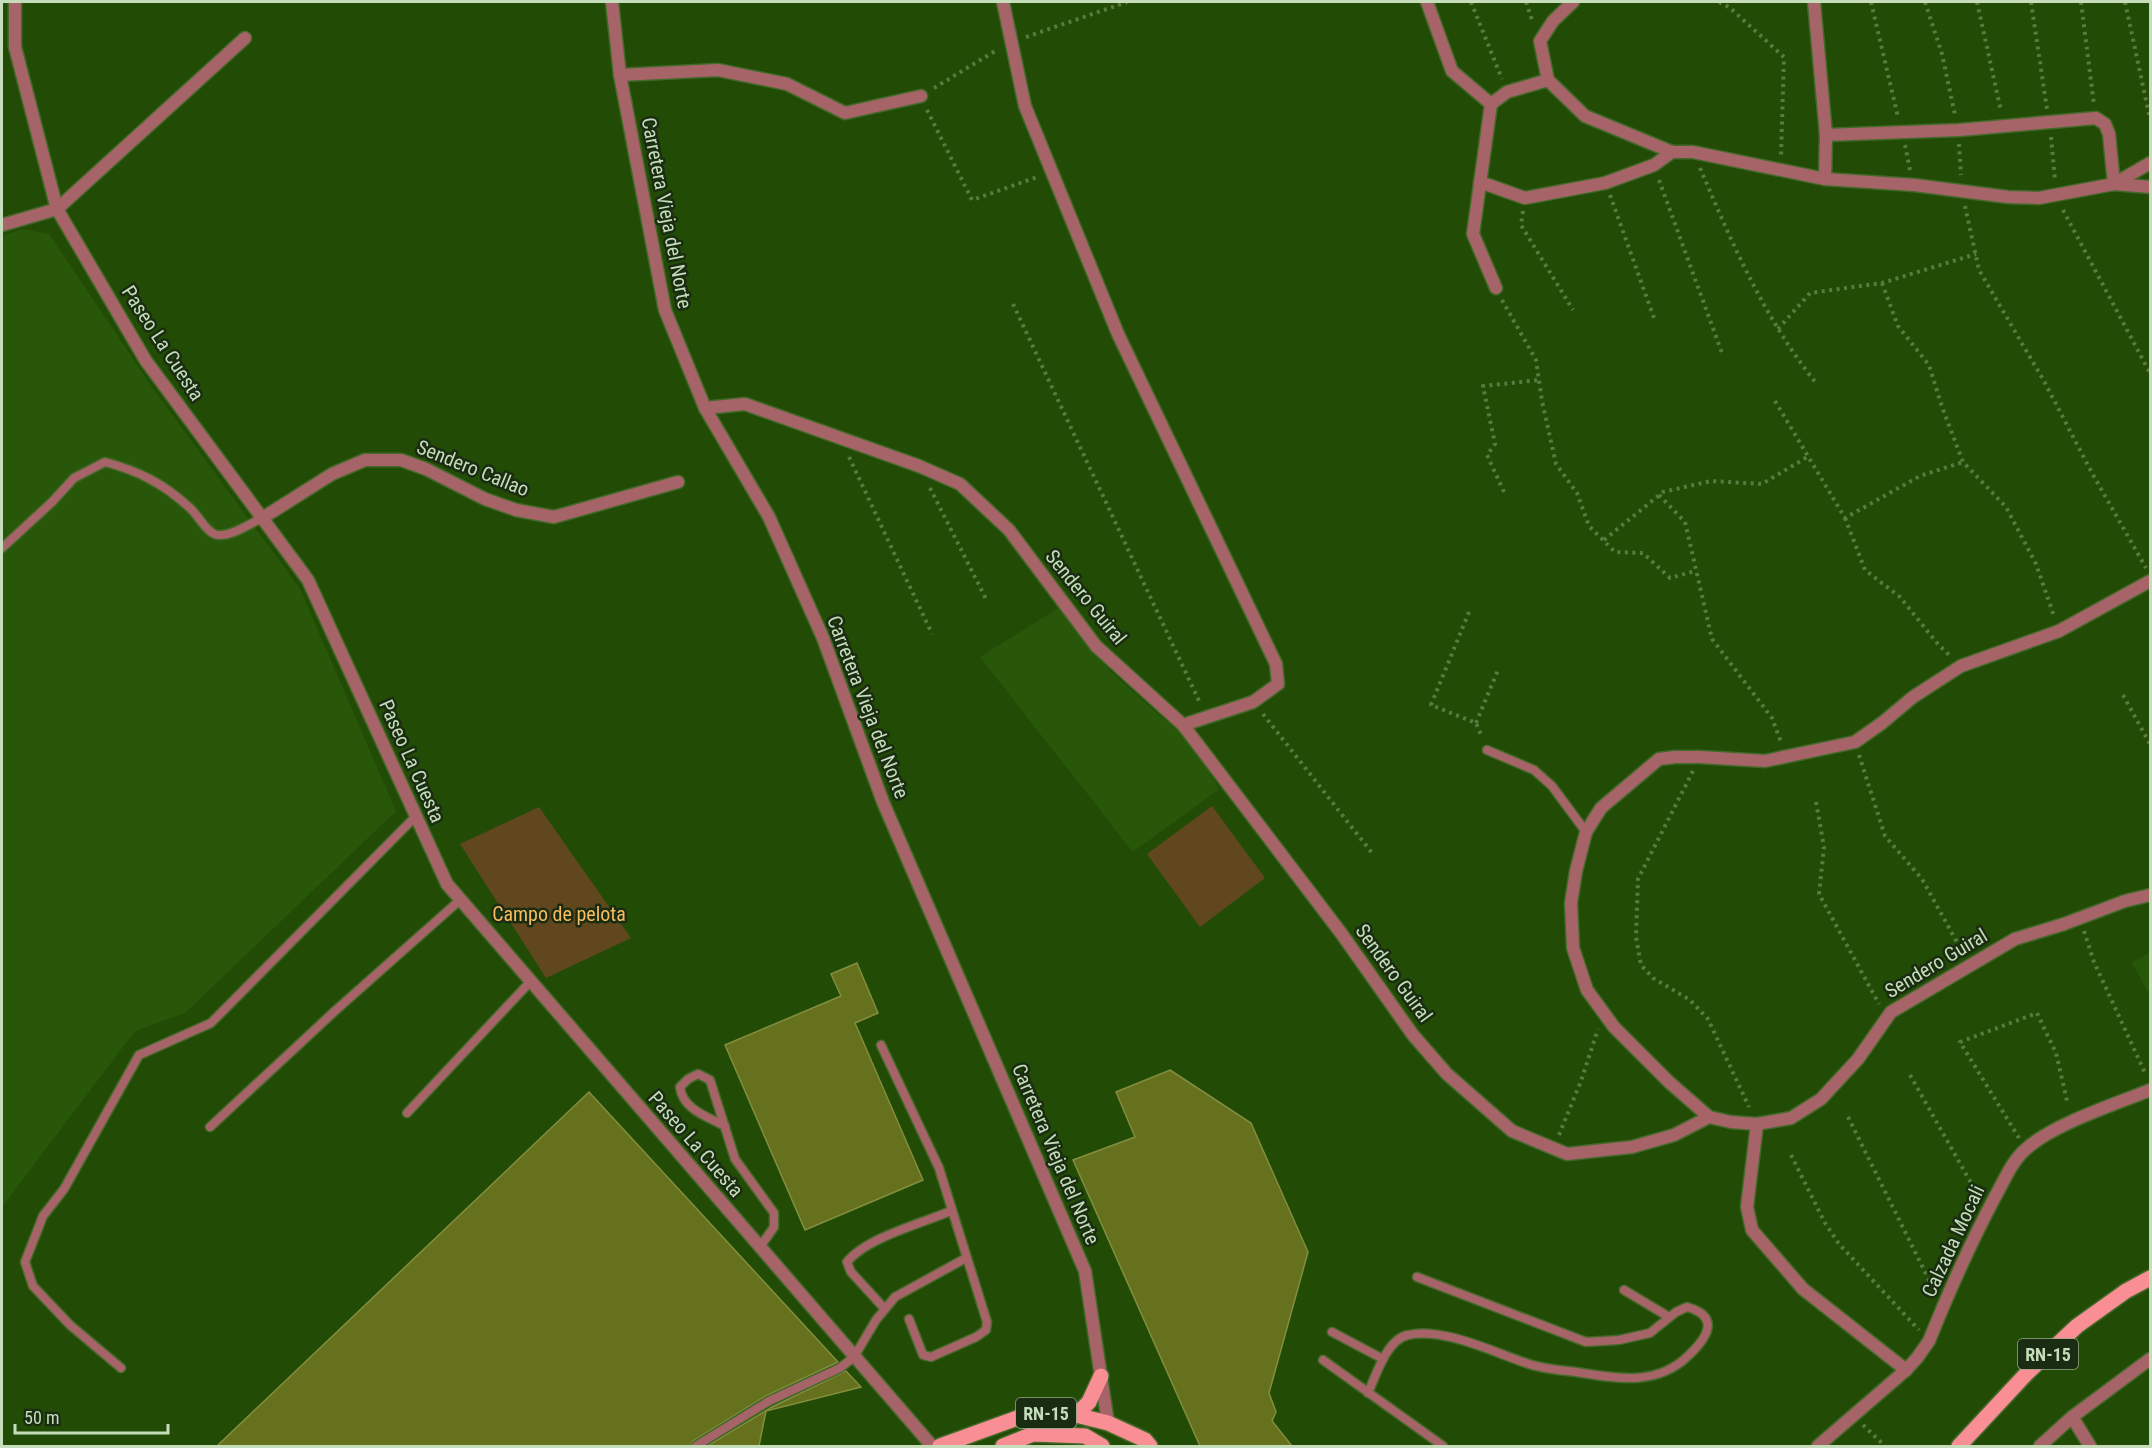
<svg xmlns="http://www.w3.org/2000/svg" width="2152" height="1448" viewBox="0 0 2152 1448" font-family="'Roboto Condensed',sans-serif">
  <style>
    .built { fill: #295709 }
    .park { fill: #61471d }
    .building { fill: #66711e; stroke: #838e3e; stroke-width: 1.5 }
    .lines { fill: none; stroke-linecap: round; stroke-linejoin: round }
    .service-casing { stroke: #43692a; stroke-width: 11 }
    .minor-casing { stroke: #43692a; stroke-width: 15 }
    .tertiary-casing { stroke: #43692a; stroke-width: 15 }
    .primary-casing { stroke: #43692a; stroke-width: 18 }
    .path { stroke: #577b41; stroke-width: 4; stroke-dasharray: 3 4.5; stroke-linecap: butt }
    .service { stroke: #a76468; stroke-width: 8 }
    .minor { stroke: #a76468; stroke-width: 12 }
    .tertiary { stroke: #a76468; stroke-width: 12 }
    .primary { stroke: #f98e95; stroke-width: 15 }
    .labels { text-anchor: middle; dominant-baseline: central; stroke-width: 5; stroke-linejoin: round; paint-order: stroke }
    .shield { fill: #1a2c11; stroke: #92a888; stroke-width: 1.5 }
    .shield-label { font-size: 18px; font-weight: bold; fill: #c5ddbb }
    .street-label { font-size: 20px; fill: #c5ddbb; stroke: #1a2c11 }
    .park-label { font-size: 20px; fill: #f8bc5f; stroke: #1a2c11 }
  </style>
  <rect width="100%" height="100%" fill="#224c06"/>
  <g class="built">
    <polygon points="23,229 49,234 154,390 300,589 396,811 185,1013 135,1031 2,1207 2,236"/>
    <polygon points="1062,606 1111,672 1158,714 1184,734 1196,749 1219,789 1133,852 980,657"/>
    <polygon points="2150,952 2150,995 2132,963"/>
  </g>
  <g class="park">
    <polygon points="1212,806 1265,878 1200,927 1147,854"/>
    <polygon points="539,807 631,938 546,978 460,844"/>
  </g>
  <g class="building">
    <polygon points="857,963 878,1013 855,1023 923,1180 805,1230 725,1045 841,996 831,974"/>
    <polygon points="1170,1070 1251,1123 1308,1252 1269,1393 1276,1412 1272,1421 1292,1446 1200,1446 1073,1160 1135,1137 1116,1092"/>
    <polygon points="589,1092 838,1362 766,1396 693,1441 690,1446 217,1446"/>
    <polygon points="846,1371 861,1387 766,1411 759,1446 707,1446 772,1407"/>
  </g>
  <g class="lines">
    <defs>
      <g id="service">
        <path d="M2,548l50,-46 22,-24 31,-16c34,9 59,22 85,46 9,8 18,28 30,27 14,0 31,-12 44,-18"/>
        <polyline points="1487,750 1534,770 1552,786 1586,832"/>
        <polyline points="881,1045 939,1168 987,1322 986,1330 976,1337 931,1357 923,1355 909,1319"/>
        <polyline points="407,1113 531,981"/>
        <path d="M725,1126c-17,-9 -43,-17 -45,-39l8,-8 10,-5 12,6 25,79 39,54v14l-14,20"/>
        <polyline points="210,1127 336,1010 460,900"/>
        <polyline points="1624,1290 1669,1317"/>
        <path d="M884,1308l-33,-36 -4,-10c19,-24 75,-39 104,-51"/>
        <polyline points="1332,1332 1383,1359"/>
        <polyline points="1323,1360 1443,1446"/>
        <polyline points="121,1368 70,1325 33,1286 25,1262 43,1216 64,1189 139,1055 211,1023 416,816"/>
        <path d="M1368,1393c8,-18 19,-54 40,-58 35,-8 85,17 118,28 16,6 33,7 50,9 39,6 80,15 112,-16 18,-17 34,-39 -1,-49l-11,5 -26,21 -31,7 -33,2 -169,-65"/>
        <polyline points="696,1446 769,1401 840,1368 854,1357 876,1320 895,1297 966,1258"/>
      </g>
      <g id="minor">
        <polyline points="15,2 15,47 57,209 146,361 308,580 447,884 932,1446"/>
        <polyline points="1003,2 1025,106 1118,334 1276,664 1278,684 1253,702 1183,725"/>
        <polyline points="1427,2 1452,71 1491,104 1473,234 1496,288"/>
        <polyline points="1573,2 1553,21 1540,41 1548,80 1585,116 1672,152 1693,152 1825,179 1914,185 2008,197 2039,198 2114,184 2150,187"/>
        <polyline points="1814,2 1826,135 1825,179"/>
        <polyline points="620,75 718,70 787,84 845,113 921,96"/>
        <polyline points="1491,104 1507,92 1548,80"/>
        <polyline points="1826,135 1959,130 2096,118 2105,124 2109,134 2114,184 2150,163"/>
        <polyline points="1480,182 1525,198 1605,183 1654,165 1672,152"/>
        <polyline points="2,225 57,209 245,38"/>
        <polyline points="705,408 745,404 919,466 960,484 1009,530 1096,646 1183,725 1341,933 1413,1035 1447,1074 1512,1131 1567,1154 1632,1147 1674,1135 1709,1117 1731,1122 1757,1124 1791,1118 1821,1099 1858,1059 1891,1012 2015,939 2064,924 2125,901 2150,895"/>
        <polyline points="264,517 332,474 365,460 401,460 426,469 485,499 516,510 554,517 678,482"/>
        <polyline points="1709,1117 1669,1082 1614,1027 1587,990 1573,948 1571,903 1576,871 1586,832 1601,808 1659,759 1675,757 1700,757 1765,761 1855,742 1882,723 1913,697 1961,666 2059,631 2150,581"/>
        <polyline points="1757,1124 1747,1207 1752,1230 1803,1289 1906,1370"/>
        <polyline points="2072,1417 2090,1446"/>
        <path d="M1818,1446l88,-76 11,-12 12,-17c20,-50 42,-99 67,-146 9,-16 16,-34 30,-46 27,-25 90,-45 124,-59"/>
        <polyline points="2040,1446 2072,1417 2150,1359"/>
      </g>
      <polyline id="tertiary" points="612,2 620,75 665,310 705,408 769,517 823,638 883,802 1085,1271 1108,1423"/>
      <g id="primary">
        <polyline points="1076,1415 1089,1402 1101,1376"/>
        <polyline points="940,1446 1034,1412 1076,1415 1108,1423 1145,1440 1150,1446"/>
        <polyline points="1003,1446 1033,1434 1085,1436 1102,1446"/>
        <polyline points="1959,1446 2027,1373 2077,1326 2126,1291 2150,1278"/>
      </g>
    </defs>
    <use href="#service" class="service-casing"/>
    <use href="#minor" class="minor-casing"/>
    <use href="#tertiary" class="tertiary-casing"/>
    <use href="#primary" class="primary-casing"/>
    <g class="path">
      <polyline points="1471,2 1502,79"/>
      <polyline points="1526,2 1533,23"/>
      <polyline points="1719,2 1729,7 1784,57 1781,156"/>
      <polyline points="1871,2 1898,117"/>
      <polyline points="1925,2 1942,54 1955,115"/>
      <polyline points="1977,2 2001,111"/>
      <polyline points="2031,2 2047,109"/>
      <polyline points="2081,2 2094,105"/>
      <polyline points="2125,2 2150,119"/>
      <polyline points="1026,37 1127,2"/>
      <polyline points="934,88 997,50"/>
      <polyline points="927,110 972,200 1037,177"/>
      <polyline points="2051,137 2055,180"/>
      <polyline points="1959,144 1961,175"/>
      <polyline points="1905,145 1910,170"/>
      <path d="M1700,168c32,75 64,150 116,215"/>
      <polyline points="1659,180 1722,353"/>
      <polyline points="1610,195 1654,318"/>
      <polyline points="1965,206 1979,270 2044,381 2092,473 2146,568"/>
      <polyline points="2063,210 2150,373"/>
      <polyline points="1523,211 1521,225 1573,310"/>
      <polyline points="1882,283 1898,326 1929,365 1942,407 1963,462 2006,507 2036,564 2054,616"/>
      <polyline points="1502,300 1536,360 1542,401 1556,464 1577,493 1589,526 1615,552 1643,553 1670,578 1695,571"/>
      <polyline points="1013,304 1200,703"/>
      <polyline points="1778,329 1810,293 1882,283 1976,254"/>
      <polyline points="1775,401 1845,518 1920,476 1963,462"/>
      <polyline points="849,457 932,634"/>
      <polyline points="930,488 986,599"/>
      <polyline points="1504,492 1487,455 1495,444 1483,386 1539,380"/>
      <polyline points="1659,495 1685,522 1712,639 1772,718 1781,742"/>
      <polyline points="1845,518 1865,570 1900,597 1937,643 1949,655"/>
      <polyline points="1604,540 1663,492 1711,481 1762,484 1809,456"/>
      <polyline points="1469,612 1431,705 1476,723 1482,737"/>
      <polyline points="2123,695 2150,744"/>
      <polyline points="1263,714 1372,853"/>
      <polyline points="1476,723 1498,670"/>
      <polyline points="1859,755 1885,836 1922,879 1963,953"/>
      <polyline points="1693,771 1638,879 1636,937 1641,965 1653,978 1690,1000 1708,1019 1749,1107"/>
      <polyline points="1816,802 1824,847 1819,894 1879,1004"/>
      <polyline points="2084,931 2094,962 2146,1075"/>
      <polyline points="1910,1075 1979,1197"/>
      <polyline points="1848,1117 1933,1288"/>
      <polyline points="1559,1135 1581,1081 1598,1029"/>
      <polyline points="2019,1138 1960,1042 2037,1013 2056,1053 2068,1105"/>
      <polyline points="1791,1155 1825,1223 1839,1244 1919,1330"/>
      <polyline points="1863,1425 1885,1446"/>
    </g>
    <use href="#service" class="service"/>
    <use href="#minor" class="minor"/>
    <use href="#tertiary" class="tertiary"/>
    <use href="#primary" class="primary"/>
  </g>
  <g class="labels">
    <g class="shield">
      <rect x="2018" y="1339" width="60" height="30" rx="4.5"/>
      <rect x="1016" y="1398" width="60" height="30" rx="4.5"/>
    </g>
    <g class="shield-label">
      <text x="2048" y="1354">RN-15</text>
      <text x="1046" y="1413">RN-15</text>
    </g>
    <g class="street-label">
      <text transform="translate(667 213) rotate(79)">Carretera Vieja del Norte</text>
      <text transform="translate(163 343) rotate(57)">Paseo La Cuesta</text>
      <text transform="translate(473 468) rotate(22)">Sendero Callao</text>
      <text transform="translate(1086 597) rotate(51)">Sendero Guiral</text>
      <text transform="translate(868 707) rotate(69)">Carretera Vieja del Norte</text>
      <text transform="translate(412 761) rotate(66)">Paseo La Cuesta</text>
      <text transform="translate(1936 963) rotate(-31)">Sendero Guiral</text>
      <text transform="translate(1394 973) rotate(54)">Sendero Guiral</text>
      <text transform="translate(696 1144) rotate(49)">Paseo La Cuesta</text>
      <text transform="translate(1056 1154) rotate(67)">Carretera Vieja del Norte</text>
      <text transform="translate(1953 1241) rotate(-65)">Calzada Mocali</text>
    </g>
    <g class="park-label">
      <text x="559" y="914">Campo de pelota</text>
    </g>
  </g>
  <rect width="2152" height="1448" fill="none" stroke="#c5ddbb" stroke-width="6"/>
  <path d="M15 1424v9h153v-9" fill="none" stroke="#c5ddbb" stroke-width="3"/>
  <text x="24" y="1424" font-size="18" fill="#c5ddbb" stroke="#1a2c11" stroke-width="4.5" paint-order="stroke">50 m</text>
</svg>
